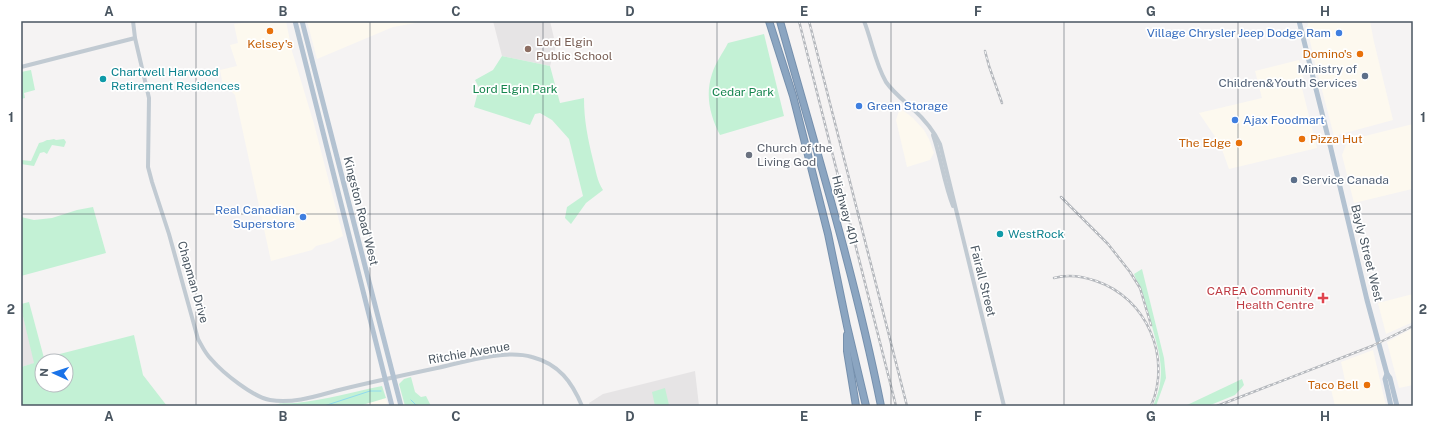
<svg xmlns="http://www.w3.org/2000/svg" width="1434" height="427" viewBox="0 0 1434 427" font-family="'Public Sans',sans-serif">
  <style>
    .commercial { fill: #fdf9ef }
    .education { fill: #e6e4e5 }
    .green { fill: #c3f1d5; fill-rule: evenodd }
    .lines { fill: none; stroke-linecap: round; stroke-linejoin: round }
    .stream { stroke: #90daee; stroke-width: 1 }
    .highway-casing { stroke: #7690ad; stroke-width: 8 }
    .minor { stroke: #c1cad2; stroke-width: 4 }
    .major { stroke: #b3c2d1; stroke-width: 5 }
    .highway { stroke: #8ba5c1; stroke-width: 6 }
    .rail-casing { stroke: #b5b8bd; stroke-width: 2.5 }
    .rail { stroke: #fff; stroke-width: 1; stroke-dasharray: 3; stroke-linecap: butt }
    .grid { fill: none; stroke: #4a5661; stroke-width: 1; stroke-opacity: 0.55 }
    .food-dot { fill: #e8710a; stroke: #fff; stroke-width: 1.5 }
    .shop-dot { fill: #3f7fe0; stroke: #fff; stroke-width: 1.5 }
    .education-dot { fill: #8d6e63; stroke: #fff; stroke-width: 1.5 }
    .service-dot { fill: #5c6f8a; stroke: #fff; stroke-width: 1.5 }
    .culture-dot { fill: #0f9aa8; stroke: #fff; stroke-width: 1.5 }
    .worship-dot { fill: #6b7280; stroke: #fff; stroke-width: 1.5 }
    .health-dot { fill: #e0444e; stroke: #fff; stroke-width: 1.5 }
    .labels { text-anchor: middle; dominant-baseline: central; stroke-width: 3.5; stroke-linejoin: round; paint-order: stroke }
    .shop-label { font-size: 12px; fill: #366cbe; stroke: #fff; text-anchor: end }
    .education-label { font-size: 12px; fill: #785e54; stroke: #fff; text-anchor: start }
    .food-label { font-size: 12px; fill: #c56008; stroke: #fff; text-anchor: end }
    .service-label { font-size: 12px; fill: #4e5e75; stroke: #fff; text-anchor: end }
    .culture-label { font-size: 12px; fill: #0d838f; stroke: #fff; text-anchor: start }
    .park-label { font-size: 12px; fill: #17864f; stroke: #fff }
    .worship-label { font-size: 12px; fill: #5b616d; stroke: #fff; text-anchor: start }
    .street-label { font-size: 12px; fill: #4a5661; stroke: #fff }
    .health-label { font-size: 12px; fill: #be3a42; stroke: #fff; text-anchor: end }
    .neatline { fill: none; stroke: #4a5661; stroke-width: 1.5 }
    .grid-label { font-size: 13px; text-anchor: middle; font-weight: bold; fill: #4a5661 }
  </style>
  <rect width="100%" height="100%" fill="#f5f3f3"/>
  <g class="commercial">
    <polygon points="258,21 286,21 292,51 314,124 343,236 331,242 316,246 312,250 271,261 236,100 235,95 231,91 224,90 220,70 237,66 230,45 238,43 234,24"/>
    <polygon points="307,21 427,21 393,27 317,59"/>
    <polygon points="1309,21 1370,21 1374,42 1393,120 1334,136 1314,59 1307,27"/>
    <polygon points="1299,60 1306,87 1302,88 1317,148 1229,169 1220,144 1199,113 1262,98 1255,71"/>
    <polygon points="900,108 913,118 924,130 929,139 934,153 930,160 907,167 896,120"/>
    <polygon points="1413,124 1413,181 1411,181 1412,189 1354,203 1342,155 1347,142 1357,138"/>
    <polygon points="1413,294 1413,322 1386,334 1378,303"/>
    <polygon points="1413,328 1413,385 1399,388 1387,342"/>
    <polygon points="1373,350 1386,406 1335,406 1331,389 1346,385 1341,362"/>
    <polygon points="386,398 388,406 359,406"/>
  </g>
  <g class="education">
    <polygon points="493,21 550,21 554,38 557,43 550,66 502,56"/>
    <polygon points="21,308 35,363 21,367"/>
    <polygon points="695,371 699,406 590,406 589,403 603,394"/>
  </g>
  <g class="green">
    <path d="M764,34l20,82 -64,19c-10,-19 -15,-40 -8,-61 3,-11 11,-21 16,-31z"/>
    <path d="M502,56l48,10 10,37 24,-5c0,23 4,41 9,62 3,11 4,21 10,30l-17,13 -15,21 -6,-6 2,-11 16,-11 -14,-57 -17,-19 -12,-7 -5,1 -5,11 -56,-18 5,-19 -4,-8 18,-10z"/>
    <polygon points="31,70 35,90 24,93 25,98 21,99 21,72"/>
    <polygon points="54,139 56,140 64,139 66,142 64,147 52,145 47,154 44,152 40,153 34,166 21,164 21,160 31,161 39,143 43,142 47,140 49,140"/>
    <polygon points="93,207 106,253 21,276 21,217 34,220 52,218 77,210"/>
    <path d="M1142,269l22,89 2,20 -10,28h-3c13,-28 8,-48 0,-76 -5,-19 -11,-37 -19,-56z"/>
    <path d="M29,302l15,56 90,-23 9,40 24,31h-146v-39l13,-4 -13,-55v-4zM42,361h24v24h-24z"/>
    <polygon points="411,377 415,392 421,397 426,396 431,406 405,406 399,384 404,379"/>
    <polygon points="1242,379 1244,385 1235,395 1208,406 1185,406"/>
    <path d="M382,386l4,12 -27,8h-85c5,-4 14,-2 21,-3 29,-3 58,-11 87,-17z"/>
    <polygon points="665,388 669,405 655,406 652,392"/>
  </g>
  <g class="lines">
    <g class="stream">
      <polyline points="411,400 416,405 420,406"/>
      <polyline points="324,406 370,391 381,391"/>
    </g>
    <defs>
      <g id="highway">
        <polyline points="769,21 793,96 828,234 847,326 866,406"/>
        <path d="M780,21c36,128 75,255 101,385"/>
        <polyline points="847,335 847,351 856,406"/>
      </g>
    </defs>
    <use href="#highway" class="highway-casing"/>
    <g class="minor">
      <path d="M133,21l2,17 14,60 -1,69 4,15 17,52 29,105c4,7 7,14 13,20 12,14 42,38 59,41 23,4 47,-4 69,-10 32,-8 65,-15 98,-22 27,-6 68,-19 95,-11 27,7 40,25 50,49"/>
      <path d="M864,21c8,20 11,42 22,61 7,10 17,18 26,26 11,10 22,23 28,36l64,262"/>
      <polyline points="21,67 135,38"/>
      <path d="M933,135c8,23 11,48 20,71"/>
    </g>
    <g class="major">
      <polyline points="295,21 392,406"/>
      <polyline points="302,21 401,406"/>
      <polyline points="1299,21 1331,149 1367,300 1387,374 1390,378 1397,406"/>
      <polyline points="1387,374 1385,379 1391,406"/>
    </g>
    <use href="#highway" class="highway"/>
    <defs>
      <g id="rail">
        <polyline points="799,21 896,406"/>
        <polyline points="809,21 907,406"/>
        <polyline points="985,51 989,66 1002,103"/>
        <polyline points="1061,197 1108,244 1130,272 1140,288 1151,325"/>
        <path d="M1054,278c14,-4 28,-2 42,3 51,17 76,77 55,125"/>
        <polyline points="1217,406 1372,346 1413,326"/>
      </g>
    </defs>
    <use href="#rail" class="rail-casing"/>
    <use href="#rail" class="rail"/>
  </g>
  <path class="grid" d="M196,21v385M370,21v385M543,21v385M717,21v385M891,21v385M1064,21v385M1238,21v385M21,214h1392"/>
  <g class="food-dot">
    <circle cx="270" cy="31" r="4"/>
    <circle cx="1360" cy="54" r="4"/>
    <circle cx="1302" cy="139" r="4"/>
    <circle cx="1239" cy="143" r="4"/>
    <circle cx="1367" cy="385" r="4"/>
  </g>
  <g class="shop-dot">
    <circle cx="1339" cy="33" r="4"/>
    <circle cx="859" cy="106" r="4"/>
    <circle cx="1235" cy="120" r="4"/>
    <circle cx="303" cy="217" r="4"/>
  </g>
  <circle class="education-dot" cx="528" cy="49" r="4"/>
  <g class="service-dot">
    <circle cx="1365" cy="76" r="4"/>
    <circle cx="1294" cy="180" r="4"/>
  </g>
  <g class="culture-dot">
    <circle cx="103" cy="79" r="4"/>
    <circle cx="1000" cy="234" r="4"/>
  </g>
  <circle class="worship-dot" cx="749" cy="155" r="4"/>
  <path class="health-dot" d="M1321 292h4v4h4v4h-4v4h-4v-4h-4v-4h4z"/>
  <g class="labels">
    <g class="shop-label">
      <text x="1331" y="33">Village Chrysler Jeep Dodge Ram</text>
      <text x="867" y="106" text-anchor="start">Green Storage</text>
      <text x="1243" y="120" text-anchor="start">Ajax Foodmart</text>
      <text x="295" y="210">Real Canadian<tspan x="295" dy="14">Superstore</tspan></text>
    </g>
    <g class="education-label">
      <text x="536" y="42">Lord Elgin<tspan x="536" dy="14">Public School</tspan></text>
    </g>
    <g class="food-label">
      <text x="270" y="44" text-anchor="middle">Kelsey's</text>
      <text x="1352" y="54">Domino's</text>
      <text x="1310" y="139" text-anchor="start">Pizza Hut</text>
      <text x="1231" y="143">The Edge</text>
      <text x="1359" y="385">Taco Bell</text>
    </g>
    <g class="service-label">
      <text x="1357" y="69">Ministry of<tspan x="1357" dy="14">Children&amp;Youth Services</tspan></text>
      <text x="1302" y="180" text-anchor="start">Service Canada</text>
    </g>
    <g class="culture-label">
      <text x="111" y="72">Chartwell Harwood<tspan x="111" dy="14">Retirement Residences</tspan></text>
      <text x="1008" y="234">WestRock</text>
    </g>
    <g class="park-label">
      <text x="515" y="89">Lord Elgin Park</text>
      <text x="743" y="92">Cedar Park</text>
    </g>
    <g class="worship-label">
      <text x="757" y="148">Church of the<tspan x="757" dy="14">Living God</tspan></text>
    </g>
    <g class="street-label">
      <text transform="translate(845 210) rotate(75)">Highway 401</text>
      <text transform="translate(361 211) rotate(76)">Kingston Road West</text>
      <text transform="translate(1367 253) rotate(76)">Bayly Street West</text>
      <text transform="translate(983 281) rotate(76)">Fairall Street</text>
      <text transform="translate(193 282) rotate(74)">Chapman Drive</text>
      <text transform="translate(469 353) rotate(-10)">Ritchie Avenue</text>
    </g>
    <g class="health-label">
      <text x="1314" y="291">CAREA Community<tspan x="1314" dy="14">Health Centre</tspan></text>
    </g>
  </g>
  <rect width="1434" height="427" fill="none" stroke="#ffffff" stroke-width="44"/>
  <g transform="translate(54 373) rotate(273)"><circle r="19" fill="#ffffff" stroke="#b7bbc0"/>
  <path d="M0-3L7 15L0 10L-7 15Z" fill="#1a73e8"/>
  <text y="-6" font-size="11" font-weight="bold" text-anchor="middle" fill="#4a5661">N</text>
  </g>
  <rect x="22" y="22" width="1390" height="383" class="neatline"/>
  <g class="grid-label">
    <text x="109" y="16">A</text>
    <text x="283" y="16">B</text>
    <text x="456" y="16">C</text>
    <text x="630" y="16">D</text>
    <text x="804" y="16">E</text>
    <text x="978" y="16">F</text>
    <text x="1151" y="16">G</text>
    <text x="1325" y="16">H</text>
    <text x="11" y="122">1</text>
    <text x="1423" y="122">1</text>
    <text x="11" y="314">2</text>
    <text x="1423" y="314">2</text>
    <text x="109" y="421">A</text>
    <text x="283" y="421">B</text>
    <text x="456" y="421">C</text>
    <text x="630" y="421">D</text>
    <text x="804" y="421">E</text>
    <text x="978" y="421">F</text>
    <text x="1151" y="421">G</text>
    <text x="1325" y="421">H</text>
  </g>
</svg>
